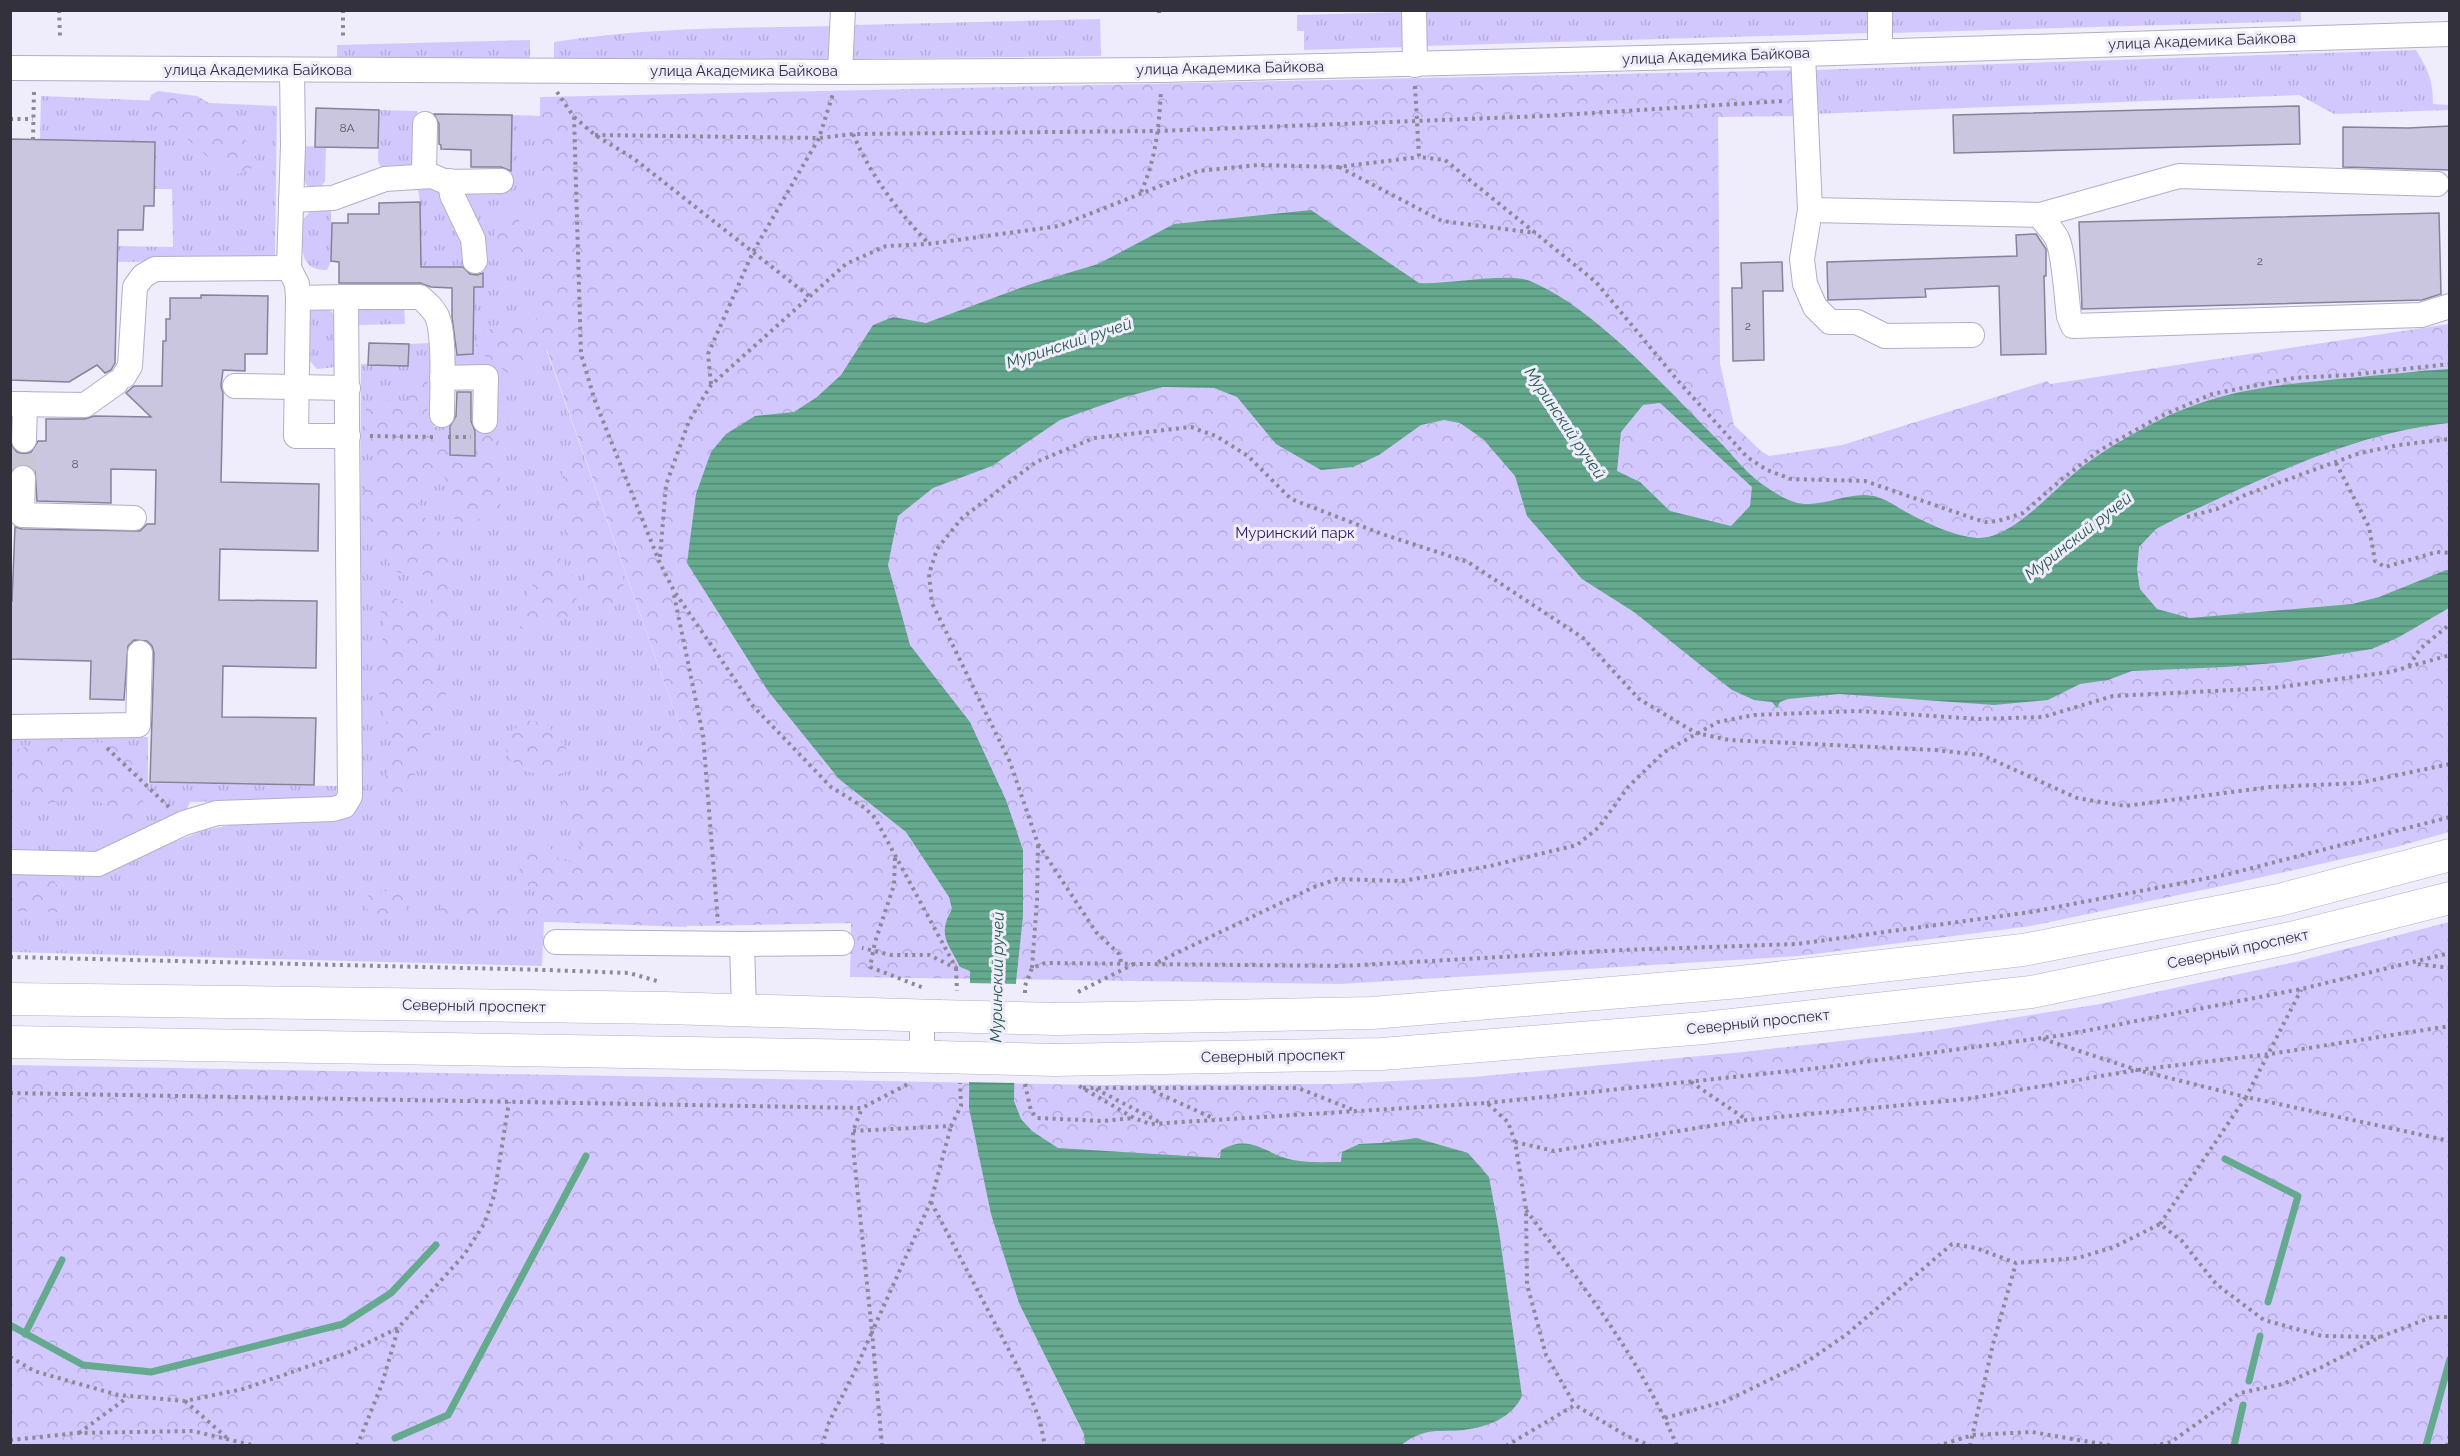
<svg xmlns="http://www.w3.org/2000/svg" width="2460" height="1456" viewBox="0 0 2460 1456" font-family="Raleway,sans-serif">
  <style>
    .grass { fill: url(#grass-tufts) }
    .forest { fill: url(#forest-crowns) }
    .water { fill: url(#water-rules); fill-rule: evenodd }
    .pier { fill: #efecfc }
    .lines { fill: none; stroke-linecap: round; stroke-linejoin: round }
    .stream { stroke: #65aa8f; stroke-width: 7 }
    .building { fill: #cac6e0; stroke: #86829a; stroke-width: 1.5 }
    .minor-tunnel { stroke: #c9c7d5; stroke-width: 24; stroke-dasharray: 24 12; stroke-linecap: butt }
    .minor-casing { stroke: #b3aec8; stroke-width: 26 }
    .major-casing { stroke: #b3aec8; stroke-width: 33 }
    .path { stroke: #8d8a97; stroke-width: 4; stroke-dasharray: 3 4.5; stroke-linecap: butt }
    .minor { stroke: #fff; stroke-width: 24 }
    .major { stroke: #fff; stroke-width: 32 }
    .major-bridge-casing { stroke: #b3aec8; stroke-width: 33; stroke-linecap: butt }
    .major-bridge { stroke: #fff; stroke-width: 32 }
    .labels { text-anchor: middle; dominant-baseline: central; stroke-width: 6; stroke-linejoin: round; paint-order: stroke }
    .number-label { font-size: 12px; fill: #595664 }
    .street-label { font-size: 15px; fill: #33313b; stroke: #efecfc }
    .park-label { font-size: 15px; fill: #30195b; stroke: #efecfc }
    .water-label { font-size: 16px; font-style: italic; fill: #225946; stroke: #efecfc }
  </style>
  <defs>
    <pattern id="grass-tufts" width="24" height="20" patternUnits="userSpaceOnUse" patternTransform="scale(1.5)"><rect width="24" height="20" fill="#d3c8fe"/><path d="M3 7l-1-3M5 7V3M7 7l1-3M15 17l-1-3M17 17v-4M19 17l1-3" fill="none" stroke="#b6acdb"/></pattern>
    <pattern id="forest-crowns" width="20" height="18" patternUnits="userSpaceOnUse" patternTransform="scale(1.5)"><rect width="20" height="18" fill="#d3c8fe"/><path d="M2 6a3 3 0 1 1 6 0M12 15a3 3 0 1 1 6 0" fill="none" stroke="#b6acdb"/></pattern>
    <pattern id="water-rules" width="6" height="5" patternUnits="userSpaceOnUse" patternTransform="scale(1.5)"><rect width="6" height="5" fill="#65aa8f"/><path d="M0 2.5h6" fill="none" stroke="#548b76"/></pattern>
  </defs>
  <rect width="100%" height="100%" fill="#efecfc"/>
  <g class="grass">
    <polygon points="1462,10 1869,11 1869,33 1425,46 1424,12"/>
    <polygon points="2301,10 2301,21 1891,33 1890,11"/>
    <polygon points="1405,12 1406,47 1304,50 1304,31 1297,31 1297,15"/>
    <polygon points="1100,19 1101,56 853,59 853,25"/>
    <path d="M834,26v33l-280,1v-18c92,-15 187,-14 280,-16z"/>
    <polygon points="530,40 530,61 337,59 337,45"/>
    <path d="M2416,50c12,20 17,30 17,54l17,1 -1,5 -115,4 -35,-19 -486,19 1,-44z"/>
    <polygon points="41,96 277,106 275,260 117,262 118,246 173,247 172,189 154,189 40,140"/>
    <polygon points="379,110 417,111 416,158 412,166 382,170 378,161"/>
    <polygon points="512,115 540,116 540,332 685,741 699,926 544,921 542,966 11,952 11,870 94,873 205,830 257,820 330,821 350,817 359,803 361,364 408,366 409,344 430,343 434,427 493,426 492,368 453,366 452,355 473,354 474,287 483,287 483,268 415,267 420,202 417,183 510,188"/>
    <polygon points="303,146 326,147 325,181 321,187 313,188 306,185 304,178"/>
    <path d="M331,210v51l-4,9c-32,1 -24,-29 -24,-51l8,-8z"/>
    <polygon points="404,306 405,324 359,325 359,307"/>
    <path d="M317,307c30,-1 20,39 20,60l-20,2 -10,-11 3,-48z"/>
    <polygon points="11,734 148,737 148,783 337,786 336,799 190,802 185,813 103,853 11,852"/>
  </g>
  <g class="forest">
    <polygon points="1799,70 1802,116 1718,117 1720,364 1734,425 1761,451 1769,456 1842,445 2047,381 2050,384 2449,324 2449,832 2396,847 2231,884 2031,926 1799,956 1340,984 850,977 851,923 699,926 697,914 686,927 444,918 440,908 447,900 537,907 542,899 521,879 518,858 547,844 560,860 570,862 582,847 562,810 563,799 611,782 655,736 674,730 683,735 547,350 530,367 510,375 475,349 480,334 508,321 537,318 540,325 540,97"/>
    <polygon points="158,91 197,96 226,113 243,130 249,151 257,160 251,169 237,174 212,161 183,135 149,117 149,102 151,95"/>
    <polygon points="516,212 527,244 522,258 507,261 494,242 495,214"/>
    <polygon points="428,377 427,409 432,431 455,430 490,423 495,432 502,499 499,509 469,524 457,522 450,514 444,472 415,483 420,513 450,542 448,617 432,646 446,694 410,788 391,801 385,780 393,749 374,674 385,629 380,608 396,598 425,613 434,594 423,574 398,573 377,549 361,498 378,460 364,420 366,409 383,399 408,404 411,378"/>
    <path d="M577,449l46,127 1,17c-7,8 -11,15 -23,14l-9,-11 -7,-13 4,-14 -2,-8c-13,-8 -30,-14 -21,-31 -3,-11 -15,-17 -22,-25l5,-7 13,-8c3,-10 -2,-20 -1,-32z"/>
    <polygon points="539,550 553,550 573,575 578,610 573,617 527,631 520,628 528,590 544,572 537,558"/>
    <path d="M525,720l21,3 20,25 3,20 -8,8c-21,0 -45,-3 -55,-24l6,-21z"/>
    <polygon points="46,741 125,743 143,794 144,824 132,835 121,837 102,803 83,795 44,805 11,798 11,751"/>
    <polygon points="11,873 49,874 61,891 58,912 11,911"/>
    <polygon points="393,891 404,894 407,909 398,914 377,917 368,911 365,900 371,892"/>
    <polygon points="2449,922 2449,1445 11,1446 11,1065 1101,1085 1338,1084 1473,1077 1743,1052 1931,1031 2100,1004 2299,961"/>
  </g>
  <path class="water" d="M1311,210l108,73c28,2 88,-11 111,-2 65,27 137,108 187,158 16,16 32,38 51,49 7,5 17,11 26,14 28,9 58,-15 86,-4 9,3 17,9 26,14 21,11 47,24 71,26 36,2 77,-50 105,-71 21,-16 46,-31 70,-43 67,-35 125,-39 198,-46 33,-3 66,-7 99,-9v54c-95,10 -186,55 -272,95l-21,11 -17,18 -2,23 3,19 17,20 33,9 162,-14 27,-7 67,-27h3v38l-50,29 -27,12 -84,13 -63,5 -93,4 -24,9 -28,4 -32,16 -54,5 -155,-11 -51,5 -8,3 -3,6 -5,-6 -18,-2 -22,-10 -98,-78 -52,-33 -55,-63 -12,-40 -32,-37 -23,-16 -16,-3 -23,5 -42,30 -26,12 -32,3 -45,-26 -39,-47 -23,-9 -51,-1 -38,10 -65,23 -68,46 -59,22 -35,28 -10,49 22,80 60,77 36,78 17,50v66l-7,66 -2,119 7,18 11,12 26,17 162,10 1,-8c30,-17 44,4 72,10 15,3 32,2 48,2l1,-10 17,-8 22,-1 35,-5 52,15 21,24 10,54 23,165c-10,22 -35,31 -58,34 -14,2 -29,-1 -43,4 -7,2 -14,7 -20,11h-316l-1,-11 -65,-131 -28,-89 -22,-106 1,-137 -10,-4c-12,-25 -23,-31 -8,-58l-3,-12 -43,-65 -67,-53 -71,-88 -81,-128 9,-69 15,-42 15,-18 29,-18 39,-4 23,-15 24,-22 32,-50 20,-8 33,6 102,-38 70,-21 76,-40zM1660,403l92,84 -2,19 -19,20 -61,-15 -30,-29 -23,-11 4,-39 22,-27z"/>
  <polygon class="pier" points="967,983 1019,984 1017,1083 966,1082"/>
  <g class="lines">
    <g class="stream">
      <polyline points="2225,1159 2298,1196 2268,1302"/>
      <polyline points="10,1325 83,1365 151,1372 343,1324 391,1293 436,1245"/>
      <polyline points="25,1334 62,1260"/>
      <polyline points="2249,1381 2260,1336"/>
      <polyline points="395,1438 448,1415 586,1156"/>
      <polyline points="2234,1446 2243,1405"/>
      <polyline points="2426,1446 2450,1359"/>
    </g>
  </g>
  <g class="building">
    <polygon points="2299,106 2300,144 1954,153 1953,115"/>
    <polygon points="316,108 379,110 378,148 315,147"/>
    <polygon points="434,114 512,115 511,171 501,167 471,167 471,150 441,149 441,145 439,144 439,124"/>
    <polygon points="2450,126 2450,170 2343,167 2343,127 2408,128"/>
    <polygon points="10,139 155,142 154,206 144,206 143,230 118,230 115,363 111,370 105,373 97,365 69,382 10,380"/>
    <polygon points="420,202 421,267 463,267 470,274 477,275 483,273 483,287 474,287 473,354 457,355 452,317 452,288 431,287 420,283 339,283 339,262 331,261 332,223 348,223 348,214 379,214 379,203"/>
    <polygon points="2439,213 2441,294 2422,300 2082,309 2079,222"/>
    <polygon points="2036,234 2046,249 2046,276 2044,276 2046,354 2001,355 1999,286 1925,289 1926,297 1828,300 1827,262 2017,256 2016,235"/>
    <polygon points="1782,262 1783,291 1763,291 1764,360 1733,361 1732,288 1742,288 1741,263"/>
    <polygon points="201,295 268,296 267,354 245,354 245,371 223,370 221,386 223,393 221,482 319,484 318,551 220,549 219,600 317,601 316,668 223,666 222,717 316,718 314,785 150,782 154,653 152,646 147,641 134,640 128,646 124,700 90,699 91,661 10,659 10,601 12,601 15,527 22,529 140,531 147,524 155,524 156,470 111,469 111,503 37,501 35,471 30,466 23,464 16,466 10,471 10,443 17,452 24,454 31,452 38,441 46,441 46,419 85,419 94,416 151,417 126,393 134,386 162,386 163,341 166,341 166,319 170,319 170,298 201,298"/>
    <polygon points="369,343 409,344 408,366 368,365"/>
    <polygon points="457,392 471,392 471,421 475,431 475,456 450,455 450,426 456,416"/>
  </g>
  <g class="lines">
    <polyline class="minor-tunnel" points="23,478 24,440"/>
    <defs>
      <g id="minor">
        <polyline points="1414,10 1415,65"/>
        <polyline points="1880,10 1880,51"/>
        <polyline points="1803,54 1810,210 1802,259 1805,284 1815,307 1830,322 1857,322 1885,336 1972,335"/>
        <polyline points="10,68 840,72 1162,70 1803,54 2450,34"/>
        <polyline points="840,72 843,10"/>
        <polyline points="424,176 425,124"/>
        <polyline points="450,181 452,195 473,239 475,261"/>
        <polyline points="291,200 333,198 385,179 432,176 446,182 501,181"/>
        <polyline points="1810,210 2040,215 2179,176 2437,184"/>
        <path d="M2040,215c5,10 14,15 18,26 7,19 8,54 11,75l4,10 348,-11 29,-9"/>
        <path d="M346,297h74c7,6 15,13 18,22 7,20 4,73 4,96"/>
        <polyline points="298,298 296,436 348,436"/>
        <polyline points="124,376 130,366 135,287 143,276 155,269 289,268"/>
        <polyline points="442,378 486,377 485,421"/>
        <polyline points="235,386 348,388"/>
        <polyline points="10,404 85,405 116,383"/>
        <polyline points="24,440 25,404"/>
        <polyline points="23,478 22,515 134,518"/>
        <polyline points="10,727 138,725 140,653"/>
        <polyline points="10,862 98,864 184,823 217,813 333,809 344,806 350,796 346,297 298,298 297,284 289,268 293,145 292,70"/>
        <polyline points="556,942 742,944 744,1009"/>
        <polyline points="742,944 842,943"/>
        <polyline points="922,1057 922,1015"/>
      </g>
      <g id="major">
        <polyline points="10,999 666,1008 938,1016"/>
        <polyline points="1056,1019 1372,1013 1740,982 2023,950 2279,900 2450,855"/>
        <polyline points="10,1042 937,1057"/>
        <polyline points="1055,1060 1382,1054 1704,1028 2031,992 2291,938 2450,898"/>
      </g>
    </defs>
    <use href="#minor" class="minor-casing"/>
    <use href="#major" class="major-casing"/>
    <g class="path">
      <polyline points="59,10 60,36"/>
      <polyline points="343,10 343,39"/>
      <polyline points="1159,13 1159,10"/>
      <polyline points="1415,86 1419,157 1445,160 1596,282 1679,382 1747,457 1767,470 1791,479 1865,481 1975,519 1986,522 1998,521 2023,513 2062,479 2100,450 2159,417 2212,394 2294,378 2350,375 2450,364"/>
      <polyline points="557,92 574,117 581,354 595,401 659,561 674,591 753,706 831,787 865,808 875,818 956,968 929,955 891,955 862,948"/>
      <polyline points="574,117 595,135 633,158 809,296"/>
      <polyline points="10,119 33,119"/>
      <path d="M853,134c18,42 44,76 75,109"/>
      <polyline points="595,135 819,138 853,134 1159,131 1544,116 1784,101"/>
      <polyline points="33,140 34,91"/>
      <polyline points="1339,167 1442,221 1536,233"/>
      <path d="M1141,192c15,-33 18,-66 20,-101"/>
      <polyline points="711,384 708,354 753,252 819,138 833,94"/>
      <polyline points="370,436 435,437"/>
      <polyline points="448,437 471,437"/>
      <polyline points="2336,463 2369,527 2375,561 2385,567 2437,552 2450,553"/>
      <polyline points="2187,517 2217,509 2245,495 2360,453 2399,445 2450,439"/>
      <polyline points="660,557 666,485 689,421 711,385 846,264 886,246 928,244 1059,226 1198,171 1258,165 1338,167 1419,157"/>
      <polyline points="674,595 703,735 718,923"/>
      <polyline points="2409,666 2420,649 2450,624"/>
      <polyline points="107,748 169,807"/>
      <polyline points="895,858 894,885 875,942 870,967 924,988"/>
      <polyline points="10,957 547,970 629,973 657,981"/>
      <polyline points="1121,962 1119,954 1096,932 1038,844 1010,762 932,603 929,574 937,549 962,518 1036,462 1094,438 1191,427 1216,436 1248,456 1291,499 1382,534 1468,562 1583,638 1639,699 1696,733 1729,740 1935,750 1982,755 2077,798 2125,806 2270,787 2359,783 2450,764"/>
      <polyline points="1158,962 1314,887 1337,879 1402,881 1490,866 1577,845 1599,827 1628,787 1664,752 1718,722 1754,715 1857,711 1980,719 2043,717 2113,696 2273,688 2390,672 2450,655"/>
      <polyline points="2418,964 2450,968"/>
      <polyline points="956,968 957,991"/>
      <polyline points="1032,968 1037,900 1038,845"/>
      <polyline points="1078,992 1136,963"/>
      <polyline points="1025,993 1025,986 1032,968 1045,963 1343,966 1623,950 1797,944 2031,912 2229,874 2450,817"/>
      <polyline points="2043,1039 2137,1070 2246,1097 2301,990"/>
      <polyline points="1691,1082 1747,1120"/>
      <polyline points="1025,1084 1031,1111 1037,1118 1103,1121 1134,1118"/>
      <polyline points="1079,1086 1134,1118 1150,1124 1487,1103 1508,1122 1515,1142 1526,1209 1527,1284 1546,1355 1575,1405"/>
      <polyline points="1083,1088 1298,1088 1356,1111"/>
      <polyline points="1096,1089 1161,1123"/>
      <polyline points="1153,1091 1215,1119"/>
      <polyline points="10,1093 862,1108 910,1083"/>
      <polyline points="1487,1103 1819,1068 2064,1035 2301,989 2450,953"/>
      <polyline points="853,1131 951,1126 961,1106 960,1083"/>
      <polyline points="1515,1142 1554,1151 1747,1120 1966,1099 2137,1070 2270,1054 2450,1026"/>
      <polyline points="931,1202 1021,1373 1040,1421 1045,1446"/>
      <path d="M1526,1210c56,74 115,150 151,236"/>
      <polyline points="2160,1224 2246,1097 2450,1141"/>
      <polyline points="10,1357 34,1371 118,1395 185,1401 243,1389 347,1353 398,1328 464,1255 484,1224 494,1196 509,1102"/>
      <polyline points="185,1401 227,1438"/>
      <polyline points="1665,1418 1726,1401 1808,1361 1847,1334 1952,1244 1976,1248 2016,1263 2078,1258 2114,1247 2160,1224 2182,1241 2216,1284 2264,1320 2322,1336 2380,1337"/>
      <polyline points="79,1433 128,1397"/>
      <polyline points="10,1440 78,1433 193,1431 256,1446"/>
      <polyline points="357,1446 382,1384 398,1329"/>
      <polyline points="822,1446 829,1422 854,1373 872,1332 854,1157 853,1131 862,1108"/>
      <polyline points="882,1446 872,1332 931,1201 951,1126"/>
      <polyline points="1506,1446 1575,1405 1627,1436 1651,1446"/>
      <polyline points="1937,1446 1973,1435 2032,1432 2114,1446"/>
      <polyline points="1970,1446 1993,1344 2016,1263"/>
      <polyline points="2153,1446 2171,1442 2240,1393 2283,1384 2322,1367 2380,1337 2432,1317 2450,1317"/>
      <polyline points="2447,1446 2450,1435"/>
    </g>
    <use href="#minor" class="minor"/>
    <use href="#major" class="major"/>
    <defs>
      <g id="major-bridge">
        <polyline points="938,1016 1056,1019"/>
        <polyline points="937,1057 1055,1060"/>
      </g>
    </defs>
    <use href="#major-bridge" class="major-bridge-casing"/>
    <use href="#major-bridge" class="major-bridge"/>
  </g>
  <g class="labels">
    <g class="number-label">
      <text x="347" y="128">8А</text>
      <text x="2260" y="261">2</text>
      <text x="1748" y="326">2</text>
      <text x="75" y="464">8</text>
    </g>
    <g class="street-label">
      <text transform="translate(2202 41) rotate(-2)">улица Академика Байкова</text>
      <text transform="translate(1716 56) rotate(-2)">улица Академика Байкова</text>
      <text transform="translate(1230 68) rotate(-1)">улица Академика Байкова</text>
      <text x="258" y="70">улица Академика Байкова</text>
      <text x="744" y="71">улица Академика Байкова</text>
      <text transform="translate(2238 949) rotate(-12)">Северный проспект</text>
      <text transform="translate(474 1006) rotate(1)">Северный проспект</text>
      <text transform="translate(1758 1022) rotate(-6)">Северный проспект</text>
      <text transform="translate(1273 1056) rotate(-1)">Северный проспект</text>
    </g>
    <g class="park-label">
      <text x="1295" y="533">Муринский парк</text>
    </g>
    <g class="water-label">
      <text transform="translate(1069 343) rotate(-18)">Муринский ручей</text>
      <text transform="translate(1565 423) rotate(56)">Муринский ручей</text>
      <text transform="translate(2078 536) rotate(-38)">Муринский ручей</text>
      <text transform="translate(997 977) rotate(-89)">Муринский ручей</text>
    </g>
  </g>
  <rect width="2460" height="1456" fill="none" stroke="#33313b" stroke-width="24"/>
</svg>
